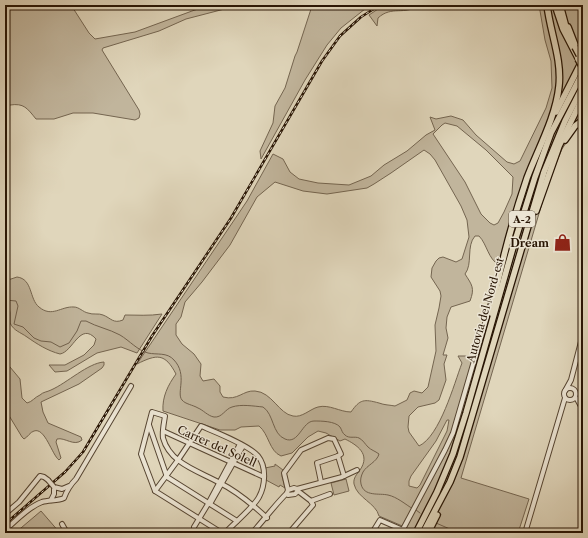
<svg xmlns="http://www.w3.org/2000/svg" width="588" height="538" viewBox="0 0 588 538" font-family="'Libre Caslon Text',serif">
  <style>
    .green { fill: #c1b59c; stroke: #746550; fill-rule: evenodd }
    .lines { fill: none; stroke-linecap: round; stroke-linejoin: round }
    .stream { stroke: #71614d; stroke-width: 1 }
    .minor-casing { stroke: #564532; stroke-width: 6 }
    .highway-casing { stroke: #281504; stroke-width: 8 }
    .minor { stroke: #ebe4d3; stroke-width: 4 }
    .highway { stroke: #e0d6bb; stroke-width: 5.5 }
    .rail-casing { stroke: #281504; stroke-width: 2.5 }
    .rail { stroke: #ebe4d3; stroke-width: 1; stroke-dasharray: 3; stroke-linecap: butt }
    .minor-bridge-casing { stroke: #564532; stroke-width: 6; stroke-linecap: butt }
    .highway-bridge-casing { stroke: #281504; stroke-width: 8; stroke-linecap: butt }
    .minor-bridge { stroke: #ebe4d3; stroke-width: 4 }
    .highway-bridge { stroke: #e0d6bb; stroke-width: 5.5 }
    .labels { text-anchor: middle; dominant-baseline: central; stroke-width: 3; stroke-linejoin: round; paint-order: stroke }
    .shield { fill: #ebe4d3; stroke: #625342; stroke-width: 1 }
    .shield-label { font-size: 10px; font-weight: bold; fill: #281504 }
    .poi-label { font-size: 11px; font-weight: bold; fill: #281504; stroke: #ebe4d3; text-anchor: end }
    .street-label { font-size: 11px; fill: #281504; stroke: #ebe4d3 }
  </style>
  <rect width="100%" height="100%" fill="#e0d6bb"/>
  <filter id="stains"><feTurbulence type="fractalNoise" baseFrequency=".005" numOctaves="4"/><feColorMatrix values="0 0 0 0 .2 0 0 0 0 .09 0 0 0 0 .02 0 0 0 .5 -.17"/></filter>
  <radialGradient id="worn" r=".72"><stop offset=".6" stop-color="#630" stop-opacity="0"/><stop offset="1" stop-color="#630" stop-opacity=".3"/></radialGradient>
  <g class="green">
    <path d="M5,5h66l18,28 6,6 40,-7 57,-21 18,-6 26,1 -50,13 -27,12 -56,17 -1,2 37,60 1,4 -1,4 -4,2 -42,-7h-20l-19,6h-18c-9,-11 -12,-16 -26,-14l-5,7z"/>
    <polygon points="313,5 370,5 341,28 327,45 305,80 261,159 260,151 273,123 275,106 285,88 295,56 297,52 311,9"/>
    <path d="M384,5h36c-16,11 -28,0 -42,13l-1,8 -8,-11z"/>
    <path d="M539,5h44v102l-10,25 -11,17 -14,34 -87,295 68,21 -11,34h-114l3,-5 -28,-12c-3,-13 -22,-18 -25,-32 -1,-6 3,-10 6,-14 11,-16 -3,-25 -15,-31l-5,2 -14,-8 -8,-2 -10,6 -16,16 -11,3c-12,-5 -12,-22 -22,-30l-18,1 -6,3h-15l-57,-19c-1,-14 5,-26 13,-37 -11,-21 -19,-20 -39,-10l110,-163 26,-47 10,5 7,13 9,7 19,4 31,2 22,-9 13,-11 23,-14 19,-16 9,-5 -5,-13 6,2 15,-3 12,4 13,15 31,27 7,2 6,-3 26,-53 6,-20 -1,-27 -6,-21zM445,123l12,3 29,24 27,27 -1,17 -8,18 -6,11 -4,2 -4,-2 -9,-9 -16,-32 -32,-48 9,-9zM424,150l6,4 5,6 26,46 6,14 2,17 -7,22 -6,3 -13,-5 -4,1 -3,3 -4,7 -1,9 9,14 1,5 -2,12 -4,17 1,26 -8,36 -6,6 -8,-2 -4,2 -3,7 -12,6c-5,-1 -11,-1 -16,-3 -15,-4 -19,-4 -28,9 -11,0 -22,-8 -33,-5 -8,2 -16,11 -25,9 -14,-2 -21,-24 -38,-25 -12,-1 -17,10 -32,6l-3,-5v-6l-6,-7 -11,2 -3,-5 1,-12 -7,-10 -12,-10 -6,-9v-11l5,-7 4,-15 17,-20 28,-37 27,-48 18,-15 28,9 24,3 40,-6 7,-4 17,-11zM475,236h4c8,8 9,23 20,29l-26,91h-15l4,7c-8,21 -22,73 -43,83l-10,-14 -1,-5 1,-11 9,-9 17,-4 4,-3 7,-20 -2,-16 3,-9h-4l5,-17 -2,-10 1,-11 4,-10 19,-6c5,-13 2,-16 -5,-27 8,-10 1,-28 10,-38zM447,420h2l-2,11 -27,54 -3,3 -8,-2v-5l2,-5 25,-35z"/>
    <path d="M17,277c16,2 12,22 22,30 13,11 22,-1 35,0 5,0 9,5 14,6 5,2 11,0 15,2 8,3 10,9 20,5l2,-5c12,0 24,1 37,-1l-25,39 -16,-6 -24,6 -30,18 -12,1 -6,-7h16l19,-10 10,-10 2,-6c-16,-18 -23,13 -36,15 -12,-3 -23,-10 -33,-17 -7,-5 -13,-6 -17,-14v-10l-1,-6 -4,-1v-25z"/>
    <path d="M5,361l15,18 2,19 5,5c5,-1 8,-6 13,-8 3,-3 7,-3 11,-5 16,-7 37,-27 53,-28v3l-2,3 -23,16 -38,18 2,10 5,11 33,14 1,3c-8,7 -17,-3 -25,-1l-1,3 5,16 -2,2c-7,-5 -14,-33 -25,-29 -4,1 -6,6 -10,8l-2,-2 -17,-28z"/>
    <polygon points="275,464 283,470 282,476 285,488 280,485 279,487 266,480 265,468 275,466"/>
    <polygon points="346,479 349,491 334,495 331,483"/>
    <polygon points="41,511 60,533 15,533"/>
  </g>
  <g class="lines">
    <g class="stream">
      <path d="M5,300l11,1 2,5 -4,18 9,3 11,11 7,3 10,1 9,5 9,-4 8,-12 4,-10h5c11,6 23,8 34,14 10,6 17,15 28,18 9,2 19,-1 26,7 14,15 2,33 8,40 3,4 11,5 16,8 5,2 10,8 16,9 8,1 11,-8 18,-10 9,-3 21,-1 31,0 11,7 9,27 22,32 14,6 17,-18 29,-18 7,0 21,0 26,6 2,3 2,6 5,8 4,4 10,1 14,3 4,2 6,6 9,9 3,3 7,4 11,7 -2,8 -12,11 -16,18 -2,4 -3,8 -2,12 3,13 18,9 27,11 9,2 17,9 25,14"/>
      <polyline points="416,510 420,513"/>
      <polyline points="436,523 459,533"/>
    </g>
    <defs>
      <g id="minor">
        <circle cx="570" cy="394" r="6"/>
        <polyline points="565,391 571,380 583,334"/>
        <polyline points="575,398 577,399 583,410"/>
        <polyline points="149,425 167,477 237,521"/>
        <polyline points="163,431 264,477"/>
        <polyline points="240,444 208,504 210,504 243,446"/>
        <polyline points="338,456 344,476"/>
        <polyline points="321,482 317,463 338,456"/>
        <polygon points="294,488 297,489 298,491 295,494 288,495 287,493 288,490"/>
        <polyline points="297,489 342,477 357,470"/>
        <polyline points="288,490 284,473 301,450 328,438 334,439 341,454 338,456"/>
        <path d="M155,491l23,-31 23,-34c14,6 48,19 57,30 9,11 7,30 1,41 -5,10 -26,27 -34,36"/>
        <polyline points="298,491 311,501"/>
        <polyline points="51,500 54,494 54,487 62,489 69,486"/>
        <polyline points="311,501 330,494"/>
        <polyline points="5,514 19,502 40,476 44,477 48,480"/>
        <polyline points="62,524 67,533"/>
        <polyline points="194,527 208,504"/>
        <path d="M5,530c11,-9 23,-23 37,-28 7,-2 16,-1 22,-4 3,-8 6,-13 12,-19l55,-93"/>
        <path d="M222,533l-67,-42 -14,-37 11,-42 13,4c-1,7 -3,15 -2,22 7,26 36,33 57,45 18,9 32,21 47,35"/>
        <path d="M252,533c12,-13 22,-27 35,-40"/>
        <polyline points="289,533 313,505 311,501"/>
        <polyline points="372,533 380,520 403,530"/>
        <polyline points="401,533 445,450 453,433 490,306"/>
        <polyline points="525,533 565,398"/>
      </g>
      <g id="highway">
        <polyline points="555,5 563,29 578,58"/>
        <polyline points="560,5 567,31"/>
        <polyline points="568,27 575,45"/>
        <polyline points="556,112 582,61"/>
        <polyline points="565,140 575,126 583,120"/>
        <polyline points="536,211 559,146 583,97"/>
        <path d="M491,313c9,-45 21,-91 36,-135 11,-29 29,-61 32,-92 3,-27 -9,-54 -12,-81"/>
        <polyline points="416,533 437,492 453,454 466,413 514,244 535,177 551,133 583,72"/>
        <polyline points="423,533 450,482 460,457 544,172 565,121 583,86"/>
        <polyline points="428,533 437,515"/>
      </g>
    </defs>
    <use href="#minor" class="minor-casing"/>
    <use href="#highway" class="highway-casing"/>
    <use href="#minor" class="minor"/>
    <use href="#highway" class="highway"/>
    <defs>
      <polyline id="rail" points="5,524 65,472 83,452 152,336 231,218 322,61 340,36 361,17 380,5"/>
    </defs>
    <use href="#rail" class="rail-casing"/>
    <use href="#rail" class="rail"/>
    <defs>
      <polyline id="minor-bridge" points="48,480 54,487"/>
      <g id="highway-bridge">
        <polyline points="575,47 583,62"/>
        <polyline points="578,59 583,68"/>
      </g>
    </defs>
    <use href="#minor-bridge" class="minor-bridge-casing"/>
    <use href="#highway-bridge" class="highway-bridge-casing"/>
    <use href="#minor-bridge" class="minor-bridge"/>
    <use href="#highway-bridge" class="highway-bridge"/>
  </g>
  <defs>
    <symbol id="shop-bare" viewBox="-9 -9 18 18"><path d="M-5-2.5h2.3a2.7 3.5 0 0 1 5.4 0H5L5.5 6h-11ZM-1.5-2.5h3a1.5 2.3 0 0 0-3 0Z" fill="#8f2418" stroke="#ebe4d3" stroke-width="2.5" paint-order="stroke"/></symbol>
  </defs>
  <g fill-rule="evenodd">
    <use href="#shop-bare" x="550" y="230" width="25" height="25"/>
  </g>
  <g class="labels">
    <rect class="shield" x="509" y="211" width="26" height="16" rx="3"/>
    <g class="shield-label">
      <text x="522" y="219">A-2</text>
    </g>
    <g class="poi-label">
      <text x="549" y="243">Dream</text>
    </g>
    <g class="street-label">
      <text transform="translate(485 310) rotate(-74)">Autovia del Nord-est</text>
      <text transform="translate(217 446) rotate(24)">Carrer del Solell</text>
    </g>
  </g>
  <rect width="588" height="538" fill="none" stroke="#e0d6bb" stroke-width="20"/>
  <rect x="6" y="6" width="576" height="526" fill="none" stroke="#281504" stroke-width="2"/>
  <rect x="10" y="10" width="568" height="518" fill="none" stroke="#281504"/>
  <rect width="100%" height="100%" filter="url(#stains)"/>
  <rect width="100%" height="100%" fill="url(#worn)"/>
</svg>
